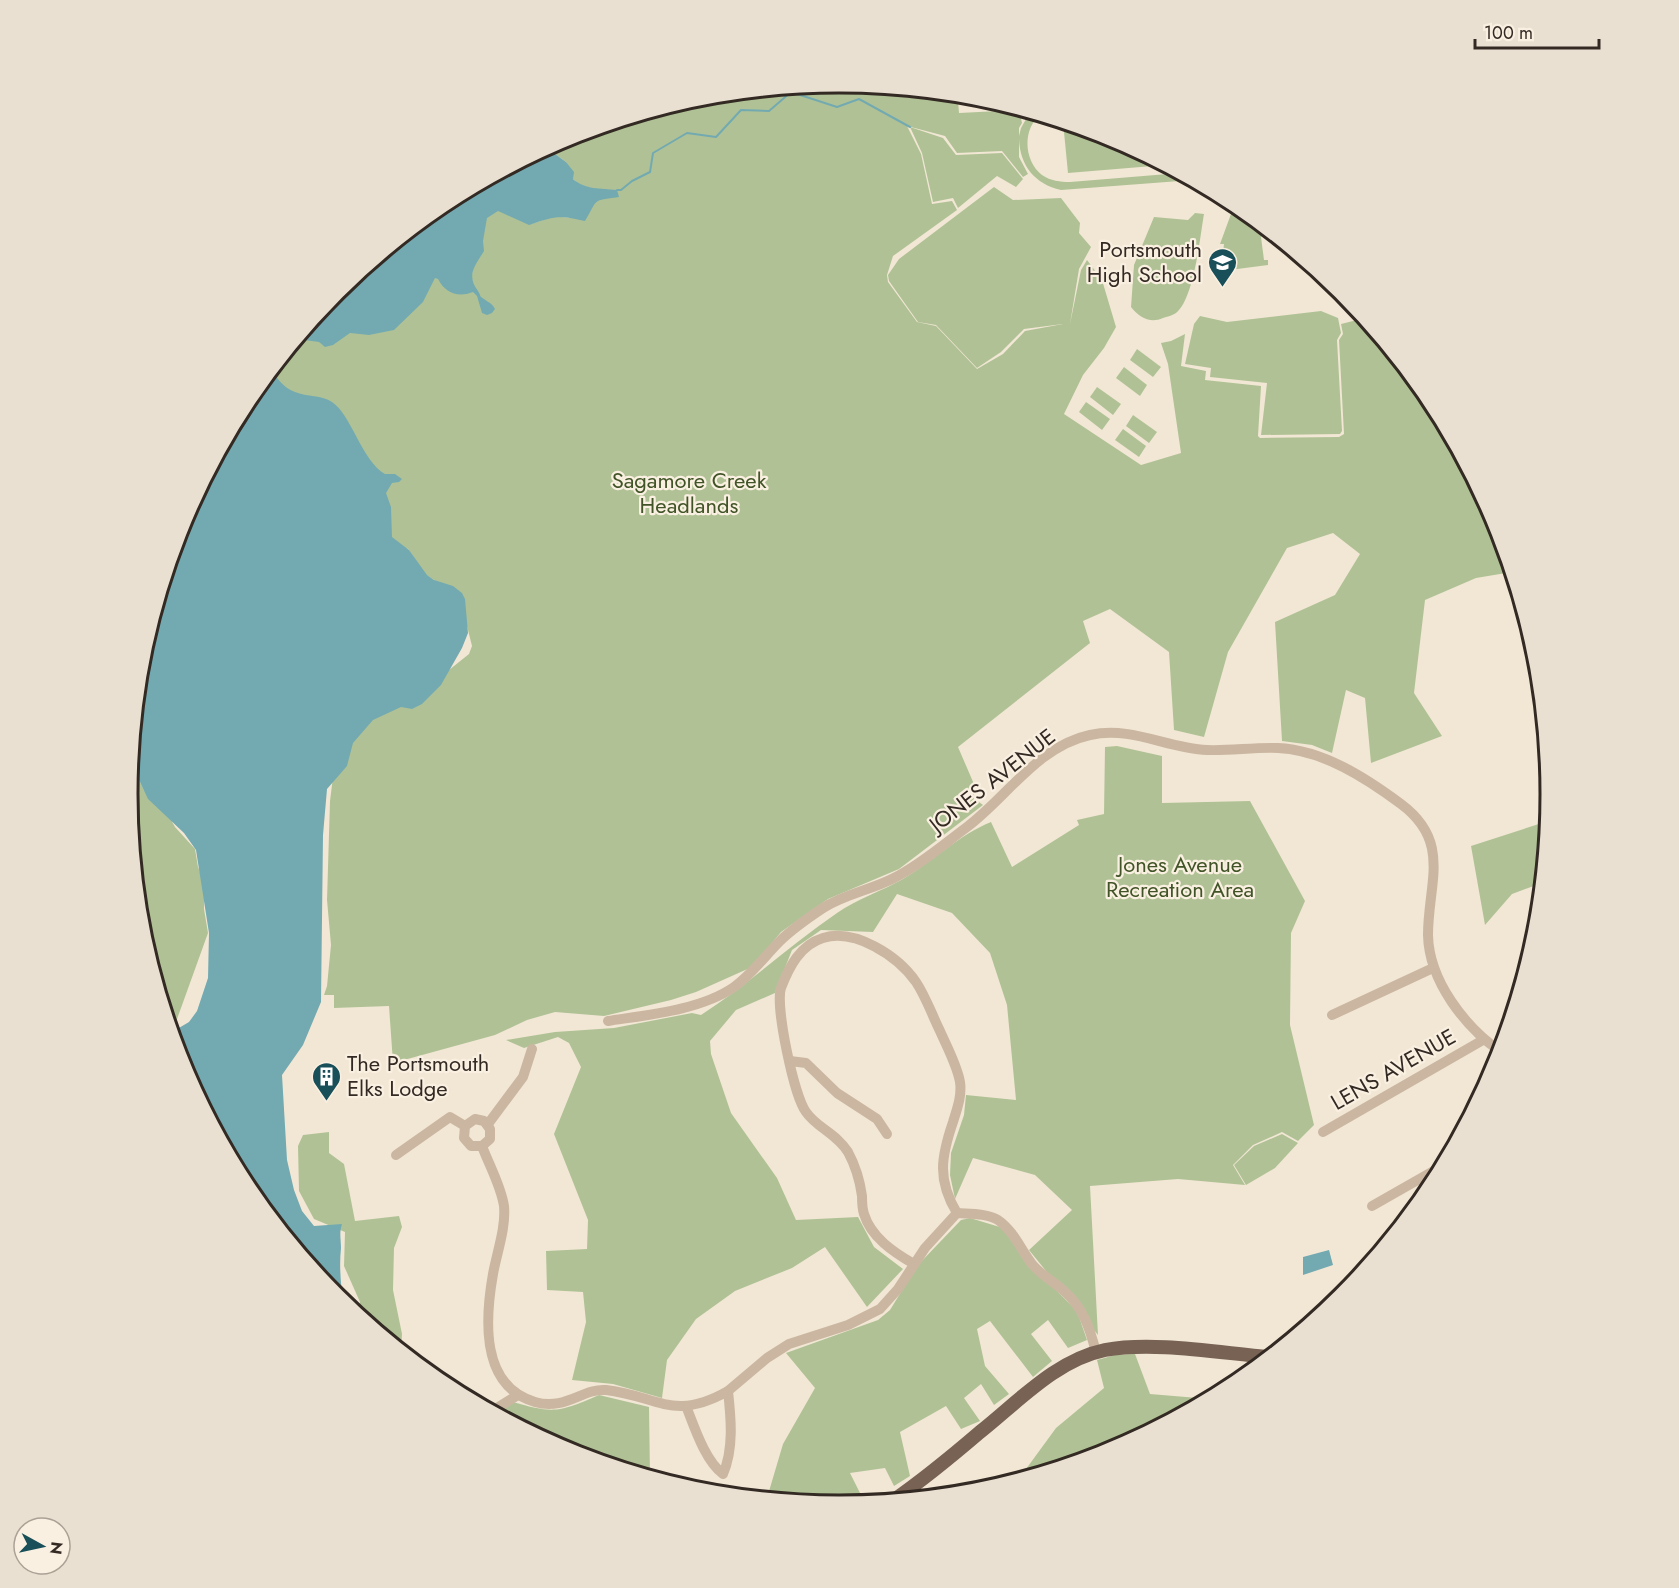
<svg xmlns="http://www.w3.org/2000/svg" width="1679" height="1588" viewBox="0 0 1679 1588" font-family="Jost,sans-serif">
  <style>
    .green { fill: #b0c295 }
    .water { fill: #73aab1 }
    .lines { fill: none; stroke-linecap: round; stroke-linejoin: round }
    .stream { stroke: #73aab1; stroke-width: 2 }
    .minor { stroke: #cbb7a1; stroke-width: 10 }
    .major { stroke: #776254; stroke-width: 14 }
    .labels { text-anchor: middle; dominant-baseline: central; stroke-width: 4.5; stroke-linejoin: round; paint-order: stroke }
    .poi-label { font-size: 22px; fill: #342a24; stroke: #faf0e1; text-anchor: end }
    .park-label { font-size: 22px; fill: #405427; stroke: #faf0e1 }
    .street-label { font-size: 22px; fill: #342a24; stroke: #faf0e1 }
    .rim { fill: none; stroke: #342a24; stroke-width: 3 }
  </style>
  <rect width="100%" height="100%" fill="#f2e7d5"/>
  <g class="green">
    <path d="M840,83l139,13 7,2 -28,3 1,12 60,-3 3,13 -3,5v8l2,-8 9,-16 10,3c-18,15 -16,46 2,60 9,6 18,7 28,7l110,-9 13,7 -132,10c-26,-6 -41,-24 -42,-51v18l9,17 -5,3 -21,-26 -45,2 -12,-17 -38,-10 14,28 11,50 20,-3 5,9 -64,46 -6,19 1,7 29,40 19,4 41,43 26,-15 22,-23 38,-7 -39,5 -23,23 -24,16 -41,-43 -18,-3 -29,-41 -1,-6 11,-16 95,-72 19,13 48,-2 19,25 -1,10 12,14 -12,22 -9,55 11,-54 6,-10 15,20 14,47 -12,21 -21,27 -19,39 77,51 40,-12 -13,-89 -7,-21 10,-2 14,-7 -4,32 25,5 -1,9 56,6 -3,50 2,2 79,-1 5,-3 -5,-94 4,-6 -2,-10 24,-6 66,81 66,123 15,50 -36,6 -51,22 -11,93 28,43 -71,27 -6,-65 -19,-8 -14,63 -20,-8 -30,-4 -7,-119 60,-27 25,-41 -27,-21 -46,15 -59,104 -24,85 -30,-7 -5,-78 -59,-43 -27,12 7,22 -132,104 19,44 -5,6 11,8 -84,64 -71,30 -47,33 -29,35 -56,25 -25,8 -67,16 -49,-4 -28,8 -32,15 -102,28 -4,-57 -55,2v-13h-10l3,-9 4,-41 -4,-45 3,-99 4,-32 11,-33 104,-66 20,-16 3,-8 -5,-20 -33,-46 -9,-6 -17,-25 -13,-5 -125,-173 31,-36 125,-63 45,11 7,-57 17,-20 36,18 24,-8 15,2 28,-18 -8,-12 -11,-4 -6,-5 -7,-17 -19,-14 21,-11 133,-41z"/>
    <polygon points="1063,122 1112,137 1165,165 1068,173"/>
    <polygon points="910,127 943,138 956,155 1002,153 1023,179 1016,187 997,176 958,208 953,198 933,202 922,153"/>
    <polygon points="1235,203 1267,229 1261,237 1264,260 1268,260 1268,265 1222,271 1221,269 1224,244 1220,244"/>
    <path d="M1195,213l9,1c-4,23 -10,85 -28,99 -3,2 -9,4 -13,5 -13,6 -24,-1 -32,-11l3,-42 20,-48 34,3z"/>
    <polygon points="1321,311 1338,318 1341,333 1337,340 1342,431 1340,434 1261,435 1267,383 1210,377 1211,368 1185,364 1194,324 1200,316 1227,322"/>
    <polygon points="1137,349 1161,367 1153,377 1130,360"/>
    <polygon points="1124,367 1147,385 1140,396 1116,378"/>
    <polygon points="1097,387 1121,404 1113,415 1090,397"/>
    <polygon points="1086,402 1110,419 1102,430 1079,412"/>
    <polygon points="1133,415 1157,432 1149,443 1126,426"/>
    <polygon points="1123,429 1146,446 1139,457 1115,440"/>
    <path d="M1117,746l45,10v47l88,-2 55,100 -14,32 -1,92 24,100 -16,16 -16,-9 -29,13 -20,20 12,20 -67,-6 -88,7 8,149 -69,-85 43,-40 -37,-35 -62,-17 -18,41 -5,-24 1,-22 13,-38 2,-20 50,5 -9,-95 -17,-52 -38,-40 -55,-19 -24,38 -52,-2 -29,20 -17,43 -39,17 -26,31 1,13 20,59 46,65 19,42 62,-3 16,30 29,22 -36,38 -42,-60 -33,21 -57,23 -39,28 -29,41 -5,38 -49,-14 -41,-4 14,-58 -3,-30 -36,-2 -1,-39 41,-2 1,-29 -34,-86 27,-67 -12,-24 -11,-6 -34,11 -18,-8 49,-8 59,-4 78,-15 9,2c48,-31 89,-70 136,-102 20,-14 45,-22 66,-34 30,-18 56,-44 88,-57l21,45 67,-42 -2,-5 27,-6 1,-67z"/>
    <polygon points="131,764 144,790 166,811 175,827 195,849 198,867 204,882 204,909 208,933 172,1033 142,932 128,794"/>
    <polygon points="1548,821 1542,883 1512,894 1485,925 1471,846"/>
    <polygon points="329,1132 329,1153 344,1164 355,1221 399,1216 402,1227 394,1248 393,1290 402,1334 401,1350 359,1316 360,1302 344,1266 345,1232 314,1219 299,1191 298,1146 303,1135"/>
    <polygon points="1282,1134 1298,1143 1275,1168 1246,1185 1234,1165 1254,1146"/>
    <polygon points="970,1218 1003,1228 1053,1287 1077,1311 1087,1340 1068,1348 1048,1320 1031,1334 1052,1361 1033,1377 990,1321 977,1329 985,1366 1009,1394 994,1405 981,1384 964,1398 980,1421 961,1429 946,1406 900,1432 910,1476 894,1486 885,1468 850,1473 865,1503 839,1505 767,1498 783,1444 815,1388 786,1353 878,1320 890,1310 917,1266 961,1220"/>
    <polygon points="1135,1354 1150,1394 1210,1399 1111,1451 1018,1480 1056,1428 1104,1388 1097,1360 1115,1355"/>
    <path d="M599,1395l50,12 1,69 -83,-25 -69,-37 15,-12c41,12 47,10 86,-7z"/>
  </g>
  <g class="water">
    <path d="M547,148l19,14 8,10 -1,7c13,11 27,9 44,11l2,7c-28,4 -20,1 -34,24 -26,-6 -30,-5 -56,4l-31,-14 -11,7 -4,23 1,10c-9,15 -18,24 -6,40 4,6 0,4 6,8 5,4 8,4 11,10l-3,4 -5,2 -5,-2 -5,-17 -4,-4c-15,6 -28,1 -35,-13l-3,-1 -12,24 -29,28 -25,5 -19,-2 -17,12 -8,2 -6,-5 -22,-3 40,-48 107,-89z"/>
    <path d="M271,371c7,8 13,17 24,21 12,5 27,3 37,10 19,12 30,59 53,72h10l7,5 -3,3 -7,1 -6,10 5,14 1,30 17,13 18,25 7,5 19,6 9,7 3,6 3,34 -6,15 -21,37 -19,19 -10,5 -11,-2 -28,13 -20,23 -6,23 -20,23 -4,46 -2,167 -18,43 -21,30 5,85 7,30 8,21 12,15 28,-2c-3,9 -1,15 -1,24 -2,19 0,36 2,55l-7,-6 -88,-108 -66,-123 -10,-34 17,-10 8,-11 11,-33 1,-45 -13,-83 -12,-17 -36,-34 -17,-36 11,-108 40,-134 66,-123z"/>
    <polygon points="1329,1250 1333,1265 1303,1275 1303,1257"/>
  </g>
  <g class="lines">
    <polyline class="stream" points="617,190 621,190 632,181 650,172 653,153 687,133 716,137 741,110 769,111 791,92 837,107 859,99 910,127"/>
    <g class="minor">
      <polyline points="1332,1015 1433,968"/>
      <path d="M608,1021c39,-6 93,-11 126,-34 18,-13 31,-31 46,-46 13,-13 28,-23 43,-33 22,-14 48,-18 71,-30 26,-13 50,-34 73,-51 40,-30 71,-81 123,-92 42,-9 76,13 117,15 23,1 47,-3 71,-2 45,2 88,30 123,56 51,38 27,79 27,131 1,46 37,92 73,117"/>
      <polyline points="790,1061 806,1063 837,1093 877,1119 887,1134"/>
      <polyline points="488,1124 523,1077 532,1049"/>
      <polyline points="1323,1132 1483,1040"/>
      <path d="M482,1146h-11l-7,-8 1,-12 10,-7 9,2 6,8v10l-8,7c7,19 19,40 22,60 2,22 -7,46 -11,68 -8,45 -13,112 42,128 30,9 48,-14 71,-12 52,6 67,32 122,1"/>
      <polyline points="396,1155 450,1117 465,1126"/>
      <polyline points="1372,1206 1444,1165"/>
      <path d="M914,1264c-21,-12 -43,-27 -50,-50 -2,-6 -2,-13 -2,-18 -2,-15 -7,-31 -14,-44 -12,-19 -31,-24 -42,-40 -12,-16 -31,-106 -25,-124 8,-21 19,-43 42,-50 32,-10 75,18 93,44 10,15 16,33 24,49 7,16 17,34 20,51 2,14 -3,27 -7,40 -12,35 -16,58 4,91"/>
      <path d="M686,1406c8,20 19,55 37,68 11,-25 8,-56 5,-83l39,-33 22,-14 59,-19 32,-16 18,-20 27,-41 32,-35c13,1 29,0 41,7 16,11 23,30 34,44 9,11 22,18 32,27 19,16 26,38 32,61"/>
      <polyline points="492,1411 518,1395"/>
    </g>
    <path class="major" d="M894,1500c30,-21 58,-44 86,-68 38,-30 76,-72 125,-82 48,-9 115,3 164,7"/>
  </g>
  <defs>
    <symbol id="school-pin" viewBox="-11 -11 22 30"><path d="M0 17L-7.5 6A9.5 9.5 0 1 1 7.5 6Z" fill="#184f58" stroke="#faf0e1"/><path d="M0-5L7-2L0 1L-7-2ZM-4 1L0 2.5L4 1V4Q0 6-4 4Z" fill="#fff"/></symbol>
    <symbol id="building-pin" viewBox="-11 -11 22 30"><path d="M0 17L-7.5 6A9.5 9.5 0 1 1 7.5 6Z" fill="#184f58" stroke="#faf0e1"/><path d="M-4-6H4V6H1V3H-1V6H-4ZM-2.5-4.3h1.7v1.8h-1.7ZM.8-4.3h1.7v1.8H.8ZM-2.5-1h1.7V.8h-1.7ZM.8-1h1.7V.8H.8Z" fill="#fff"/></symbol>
  </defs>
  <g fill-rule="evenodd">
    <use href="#school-pin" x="1206" y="246" width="33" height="45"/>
    <use href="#building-pin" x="310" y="1060" width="33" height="45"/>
  </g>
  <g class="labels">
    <g class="poi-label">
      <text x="1202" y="249">Portsmouth<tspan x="1202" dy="25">High School</tspan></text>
      <text x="347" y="1063" text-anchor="start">The Portsmouth<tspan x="347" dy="25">Elks Lodge</tspan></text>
    </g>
    <g class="park-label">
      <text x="689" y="480">Sagamore Creek<tspan x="689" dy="25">Headlands</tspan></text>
      <text x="1180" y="864">Jones Avenue<tspan x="1180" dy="25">Recreation Area</tspan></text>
    </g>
    <g class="street-label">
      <text transform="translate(992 780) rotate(-38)">JONES AVENUE</text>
      <text transform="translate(1393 1069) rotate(-30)">LENS AVENUE</text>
    </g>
  </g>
  <path d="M0 0H1679V1588H0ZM138 794a701 701 0 1 1 1402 0a701 701 0 1 1-1402 0Z" fill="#eae0d2" fill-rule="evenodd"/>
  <path class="rim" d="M138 794a701 701 0 1 1 1402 0a701 701 0 1 1-1402 0Z"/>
  <g transform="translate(42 1546) rotate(98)"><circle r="28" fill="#faf0e1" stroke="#aba195" stroke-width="1.5"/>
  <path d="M0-4.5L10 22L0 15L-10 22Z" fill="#184f58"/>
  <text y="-9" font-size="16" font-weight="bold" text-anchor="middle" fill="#342a24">N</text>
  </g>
  <path d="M1475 39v9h124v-9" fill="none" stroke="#342a24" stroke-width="3"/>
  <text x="1484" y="39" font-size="18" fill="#342a24" stroke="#faf0e1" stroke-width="4.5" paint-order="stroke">100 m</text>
</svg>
